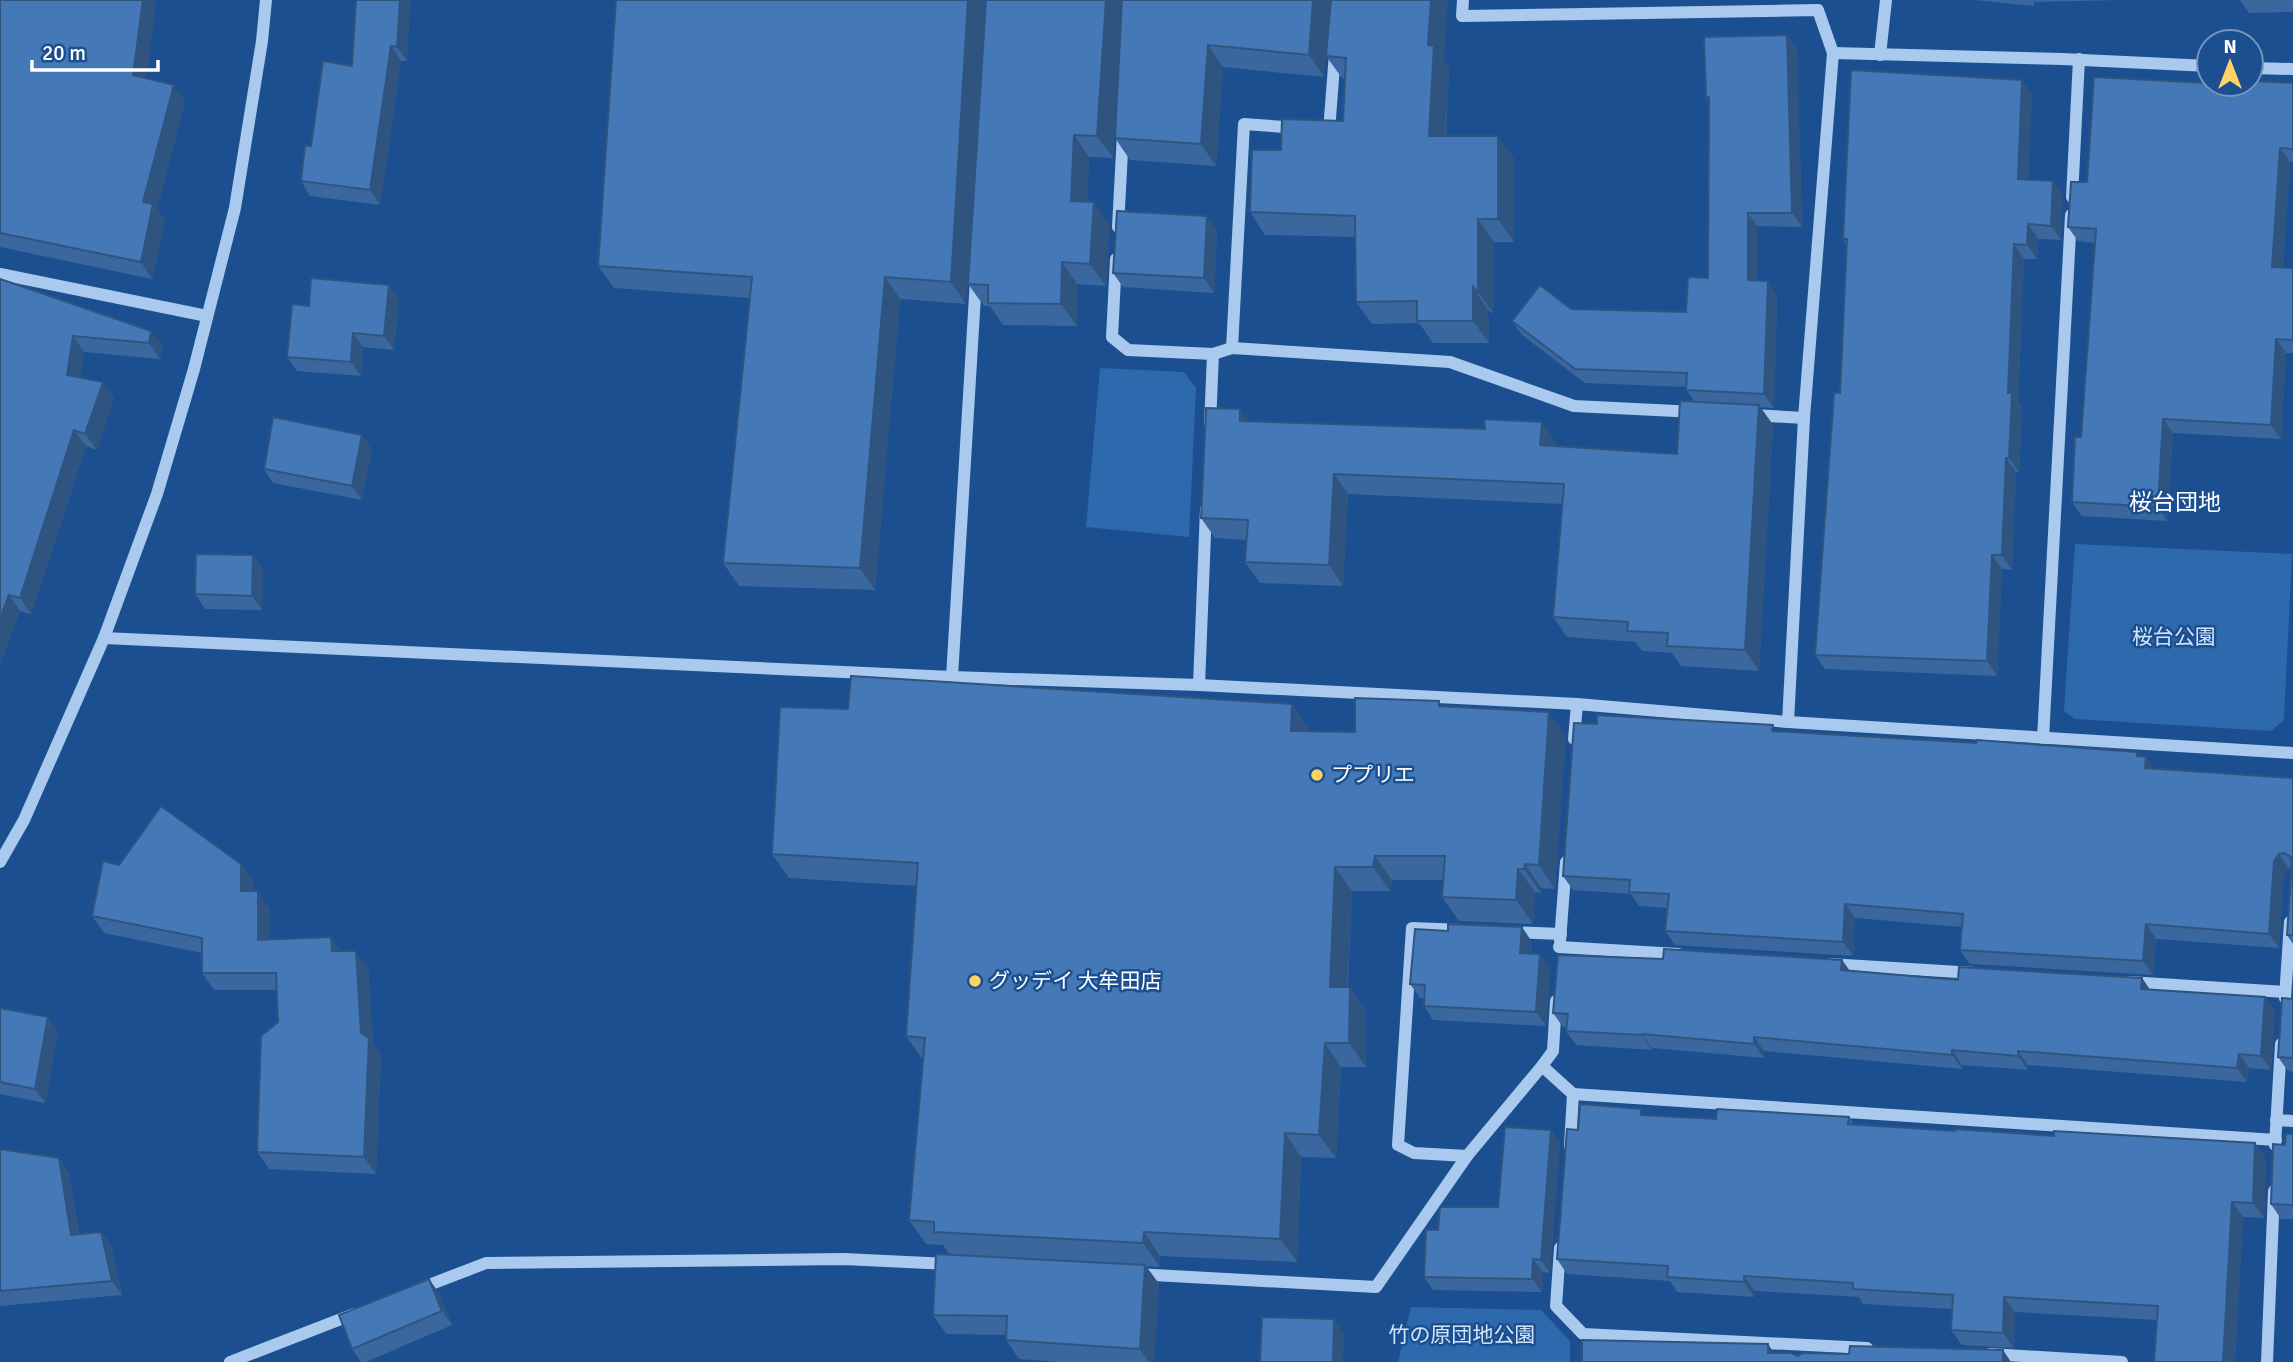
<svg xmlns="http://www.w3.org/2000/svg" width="2293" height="1362" viewBox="0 0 2293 1362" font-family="Signika,'Noto Sans JP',sans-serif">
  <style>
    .green { fill: #2e69ad }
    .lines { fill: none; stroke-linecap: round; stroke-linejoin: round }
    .minor { stroke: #a9c9ee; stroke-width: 12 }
    .wall { fill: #3a679d }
    .shaded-wall { fill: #305480 }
    .building { fill: #4478b7; stroke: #305480; stroke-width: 2 }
    .poi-dot { fill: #ffd166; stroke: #1b4f8f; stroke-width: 2.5 }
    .labels { text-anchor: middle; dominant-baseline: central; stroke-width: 5; stroke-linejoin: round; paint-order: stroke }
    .park-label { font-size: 21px; fill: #cfe3fa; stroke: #1b4f8f }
    .poi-label { font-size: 21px; fill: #fff; stroke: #1b4f8f; text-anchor: start }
    .neighbourhood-label { font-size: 23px; fill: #fff; stroke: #1b4f8f }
  </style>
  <rect width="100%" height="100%" fill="#1b4f8f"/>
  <g class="green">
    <polygon points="1100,368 1184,372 1196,388 1189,537 1086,527"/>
    <polygon points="2075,544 2292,554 2284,720 2271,731 2075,719 2064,711"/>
    <polygon points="1411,1307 1541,1310 1570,1341 1570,1362 1398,1362"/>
  </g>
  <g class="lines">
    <g class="minor">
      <polyline points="1463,0 1462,16 1818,10 1833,53 1804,418 1788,722"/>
      <polyline points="1833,53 2062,59 2209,66"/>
      <polyline points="1880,55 1886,0"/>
      <polyline points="2251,68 2293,69"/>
      <polyline points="1324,130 1329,131 1335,53"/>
      <polyline points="2072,197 2079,59"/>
      <polyline points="1118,227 1123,133"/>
      <polyline points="1116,259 1112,337 1128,350 1213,354"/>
      <polyline points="0,274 207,316"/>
      <polyline points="1232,348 1244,124 1299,128"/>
      <polyline points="1752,415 1804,418"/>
      <polyline points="1210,425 1213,354 1232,348 1450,362 1574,406 1696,412"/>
      <polyline points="104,638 952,677 1199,685 1577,704 1788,722 2293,753"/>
      <polyline points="952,677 976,279"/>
      <polyline points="1199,685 1206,509"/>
      <polyline points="1574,739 1577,704"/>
      <polyline points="2043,739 2071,215"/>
      <polyline points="0,862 24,820 104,638 157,494 194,369 235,208 262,41 266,0"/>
      <polyline points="1463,930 1412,928 1398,1145 1414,1153 1467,1156"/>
      <polyline points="1509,932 1561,934"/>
      <polyline points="1560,941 1566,862"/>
      <polyline points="1559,947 1678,954"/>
      <polyline points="1829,964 1975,973"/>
      <polyline points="2129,982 2285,992"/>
      <polyline points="2285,998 2290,922"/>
      <polyline points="1542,1066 1553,1051 1556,1001"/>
      <polyline points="2276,1120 2293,1121"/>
      <polyline points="2275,1145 2281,1044"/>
      <polyline points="1570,1146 1573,1094"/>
      <polyline points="1560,1248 1556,1306 1583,1334 1867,1348"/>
      <polyline points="1135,1274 1376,1287 1467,1156 1542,1066 1573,1094 2276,1140"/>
      <polyline points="416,1290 486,1263 844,1259 949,1264"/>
      <polyline points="1990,1354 2122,1362"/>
      <polyline points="230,1362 354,1314"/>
      <polyline points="2267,1362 2274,1191"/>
    </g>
  </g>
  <g class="wall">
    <polygon points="0,0 156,0 146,78 185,101 157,209 165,220 152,279 0,247"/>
    <polygon points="356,0 410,0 407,61 401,61 380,205 310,196 301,181 311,146 352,66"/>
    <polygon points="985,0 966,304 900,299 875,590 739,586 723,563 750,298 614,288 598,266"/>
    <polygon points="986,0 1330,0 1324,77 1223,67 1216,166 1130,160 1115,138 1118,72 1113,158 1089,157 1087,202 1109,224 1106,286 1077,284 1077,326 1003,325 990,306 984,306 968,284"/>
    <polygon points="1974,0 2122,0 2034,2 2034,6"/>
    <polygon points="2240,0 2293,0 2293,12 2249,13"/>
    <polygon points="1797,48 1802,227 1757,226 1757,281 1777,295 1774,408 1760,407 1773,425 1759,671 1681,666 1672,653 1642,651 1635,642 1567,637 1553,617 1562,504 1348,494 1343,586 1260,583 1245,562 1247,540 1215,538 1201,518 1248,421 1556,442 1556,446 1677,454 1694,401 1686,390 1686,387 1585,383 1522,335 1512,321 1571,309 1686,312 1708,278 1709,102 1706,97"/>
    <polygon points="1326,56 1444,61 1449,68 1446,136 1514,158 1514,242 1494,242 1494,314 1488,310 1489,343 1433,343 1419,323 1372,324 1356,302 1355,237 1265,235 1250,212 1281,150 1343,121 1345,79 1342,78"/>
    <polygon points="2206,83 2293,83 2293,162 2290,162 2283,267 2293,268 2293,353 2286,353 2281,439 2173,433 2167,521 2082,516 2072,502 2081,437 2095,243 2078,241 2068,227 2087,182"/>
    <polygon points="2032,94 2028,180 2063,195 2061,240 2038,239 2037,259 2024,259 2018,401 2022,407 2019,472 2016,472 2012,570 2002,569 1997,676 1825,669 1815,655 1840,393 1847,245 1843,239"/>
    <polygon points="1217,230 1214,293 1123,287 1113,273"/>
    <polygon points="0,279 163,347 160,359 84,352 80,377 114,398 97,450 86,446 31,614 20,611 0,664"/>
    <polygon points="399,299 394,350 363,347 361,376 297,371 287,357 309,306"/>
    <polygon points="372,449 362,500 273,483 264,469"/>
    <polygon points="253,555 263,570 262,610 205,609 195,594"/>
    <polygon points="1292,704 1308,728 1308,731 1355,732 1442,706 1566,736 1555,889 1541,888 1541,893 1535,892 1533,924 1459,921 1442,897 1444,880 1392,880 1390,891 1352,891 1348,987 1350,987 1366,1011 1366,1067 1341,1067 1336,1158 1301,1157 1297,1262 1160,1256 1160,1267 1146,1266 1159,1284 1154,1362 1060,1362 1019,1359 1006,1340 1006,1335 946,1334 933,1315 950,1255 943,1245 926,1244 909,1220 923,1060 906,1036 916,886 789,878 772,854 848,709"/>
    <polygon points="1777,731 2146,757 2154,768 2293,778 2293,944 2287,935 2291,868 2289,869 2284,875 2279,948 2156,939 2153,975 1970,964 1960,950 1962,927 1855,918 1853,956 1675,945 1665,931 1667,908 1639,906 1631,894 1573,890 1563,876"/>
    <polygon points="241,864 253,881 253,891 270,909 270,940 341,951 368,968 373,1044 381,1055 376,1174 269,1169 257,1152 278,1022 277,990 214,990 202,973 202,953 104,933 92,916 119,865"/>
    <polygon points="1532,942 1531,954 1550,968 1546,1026 1433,1020 1424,1006 1424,998 1420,998 1410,984"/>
    <polygon points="1663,959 1842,960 1849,970 1958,980 2142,978 2150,990 2275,1011 2271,1070 2249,1068 2247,1082 2028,1065 2028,1070 1962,1065 1962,1069 1764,1051 1764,1058 1652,1048 1652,1050 1576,1045 1566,1031 1567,1027 1563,1027 1553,1013"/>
    <polygon points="2293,999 2293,1072 2288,1071 2278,1057"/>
    <polygon points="0,1008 58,1031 45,1103 0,1094"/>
    <polygon points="1646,1115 1716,1119 1849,1117 1854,1124 2266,1158 2264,1218 2243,1217 2235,1362 2154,1362 2157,1320 2015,1312 2014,1348 1962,1345 1951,1330 1952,1309 1863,1304 1859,1297 1755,1291 1754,1297 1677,1292 1670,1281 1567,1274 1557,1259 1578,1130"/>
    <polygon points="1551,1130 1560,1143 1550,1273 1543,1272 1542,1292 1433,1290 1424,1277 1438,1230 1498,1207"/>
    <polygon points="2293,1134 2293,1219 2281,1219 2271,1204 2285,1145"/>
    <polygon points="0,1149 59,1158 69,1173 79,1234 101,1232 111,1246 122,1295 0,1306"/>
    <polygon points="439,1293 452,1325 366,1362 361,1362 352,1349"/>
  </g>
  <g class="shaded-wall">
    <polygon points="143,0 156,0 145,91 133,75"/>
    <polygon points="400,0 410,0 407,61 397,47"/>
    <polygon points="968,0 985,0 966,304 951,282"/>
    <polygon points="1106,0 1123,0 1113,158 1097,136"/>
    <polygon points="1313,0 1330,0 1324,77 1309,55"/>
    <polygon points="1431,0 1448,0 1444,61 1449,68 1444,158 1429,136 1428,45"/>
    <polygon points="1787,35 1797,48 1802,227 1792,213"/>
    <polygon points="1208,45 1223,67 1216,166 1201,144"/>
    <polygon points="391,46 401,61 380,205 370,190"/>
    <polygon points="2022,80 2032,94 2028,194 2018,179"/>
    <polygon points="174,85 185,101 157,209 165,220 152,279 141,262 143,202"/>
    <polygon points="1074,135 1089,157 1086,223 1071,201"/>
    <polygon points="1498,136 1514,158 1514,242 1498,219"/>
    <polygon points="2280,148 2290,162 2282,281 2272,267"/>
    <polygon points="2053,181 2063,195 2061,240 2051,226"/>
    <polygon points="1094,202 1109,224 1106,286 1090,264"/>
    <polygon points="1748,213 1757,226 1757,294 1748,280"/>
    <polygon points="1207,216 1217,230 1214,293 1204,278"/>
    <polygon points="1478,219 1494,242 1494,314 1478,292"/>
    <polygon points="2028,224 2038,239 2037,259 2027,245"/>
    <polygon points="2014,244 2024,259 2018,401 2022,407 2019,472 2009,458 2008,393"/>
    <polygon points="1062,262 1077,284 1077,326 1061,304"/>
    <polygon points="885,277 900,299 875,590 860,568"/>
    <polygon points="1768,281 1777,295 1774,408 1764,394"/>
    <polygon points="389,285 399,299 394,350 384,336"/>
    <polygon points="1473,287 1488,310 1489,343 1473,321"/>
    <polygon points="151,331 163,347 160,359 149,343"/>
    <polygon points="353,333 363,347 361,376 351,362"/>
    <polygon points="73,336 84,352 79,391 67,375"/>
    <polygon points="2276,339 2286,353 2281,439 2271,425"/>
    <polygon points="103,382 114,398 97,450 85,434"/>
    <polygon points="1759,405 1773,425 1759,671 1745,650"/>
    <polygon points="1240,409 1254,429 1240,421"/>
    <polygon points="2163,419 2173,433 2167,521 2158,507"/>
    <polygon points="1542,422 1556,442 1555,465 1540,445"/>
    <polygon points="74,430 86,446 31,614 20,598"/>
    <polygon points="362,435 372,449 362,500 352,486"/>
    <polygon points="2006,458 2016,472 2012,570 2002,555"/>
    <polygon points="1334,474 1348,494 1343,586 1329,565"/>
    <polygon points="253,555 263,570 262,610 252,596"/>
    <polygon points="1992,555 2002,569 1997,676 1987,661"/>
    <polygon points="9,595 20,611 0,664 0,618"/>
    <polygon points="1292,704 1308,728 1308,754 1291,731"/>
    <polygon points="1549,712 1566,736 1555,889 1539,865"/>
    <polygon points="2137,752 2145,764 2146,757 2156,771 2155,782 2137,756"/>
    <polygon points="2279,854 2289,869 2284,875 2279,948 2269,934 2274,861"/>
    <polygon points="1375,856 1392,880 1390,891 1373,867"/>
    <polygon points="241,864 253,881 253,909 241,891"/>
    <polygon points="1525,864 1541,888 1541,893 1524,869"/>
    <polygon points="1335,867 1352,891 1346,1011 1330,987"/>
    <polygon points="1518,869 1535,892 1533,924 1516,900"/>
    <polygon points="258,891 270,909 270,958 258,940"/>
    <polygon points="1845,904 1855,918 1853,956 1843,942"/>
    <polygon points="2146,924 2156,939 2153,975 2143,961"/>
    <polygon points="1522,927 1532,942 1530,967 1520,953"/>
    <polygon points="331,937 343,954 332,951"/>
    <polygon points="356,951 368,968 373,1044 381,1055 376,1174 364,1157 361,1033"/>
    <polygon points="1540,954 1550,968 1546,1026 1536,1012"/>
    <polygon points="1842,960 1852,974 1841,970"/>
    <polygon points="2142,978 2152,993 2141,989"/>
    <polygon points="1350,987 1366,1011 1366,1067 1349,1043"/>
    <polygon points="2265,997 2275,1011 2271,1070 2261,1056"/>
    <polygon points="48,1017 58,1031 45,1103 35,1089"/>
    <polygon points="1642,1034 1652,1048 1652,1050 1642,1035"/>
    <polygon points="1754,1037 1764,1051 1764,1058 1754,1044"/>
    <polygon points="1325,1043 1341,1067 1336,1158 1319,1135"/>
    <polygon points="1952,1050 1962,1065 1962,1069 1952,1055"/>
    <polygon points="2018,1051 2028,1065 2028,1070 2018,1056"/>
    <polygon points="2239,1054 2249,1068 2247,1082 2237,1068"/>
    <polygon points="1551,1130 1560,1143 1550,1273 1541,1260"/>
    <polygon points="1285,1133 1301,1157 1297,1262 1280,1239"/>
    <polygon points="2255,1143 2266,1158 2264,1218 2253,1203"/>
    <polygon points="59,1158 69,1173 81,1249 71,1235"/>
    <polygon points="2232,1202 2243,1217 2235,1362 2223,1362"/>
    <polygon points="101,1232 111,1246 122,1295 112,1281"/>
    <polygon points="1144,1232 1160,1256 1160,1267 1143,1243"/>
    <polygon points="1533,1259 1543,1272 1542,1292 1532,1279"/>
    <polygon points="1145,1265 1159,1284 1154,1362 1149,1362 1140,1349"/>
    <polygon points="1744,1276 1755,1291 1754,1297 1744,1282"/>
    <polygon points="429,1279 439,1293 452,1325 442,1311"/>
    <polygon points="2004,1297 2015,1312 2014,1348 2003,1333"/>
    <polygon points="1334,1319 1344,1333 1343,1362 1333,1362"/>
    <polygon points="1768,1344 1778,1359 1768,1353"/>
    <polygon points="2003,1350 2011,1362 2003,1362"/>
  </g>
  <g class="building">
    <polygon points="0,0 143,0 133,75 174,85 143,202 153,204 141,262 0,233"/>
    <polygon points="356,0 400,0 397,47 391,46 370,190 301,181 305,145 311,146 323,61 352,66"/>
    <polygon points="616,0 968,0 951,282 885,277 860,568 723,563 752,277 598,266"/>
    <polygon points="986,0 1106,0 1097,136 1074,135 1071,201 1094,202 1090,264 1062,262 1061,304 988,303 988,285 968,284"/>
    <polygon points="1122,0 1313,0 1309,55 1208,45 1201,144 1115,138"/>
    <polygon points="1331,0 1431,0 1428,45 1434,46 1429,136 1498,136 1498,219 1478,219 1478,292 1473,287 1473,321 1417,321 1417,301 1356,302 1355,216 1250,212 1252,150 1281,150 1282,119 1343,121 1346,58 1326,56"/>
    <polygon points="1787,35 1792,213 1748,213 1748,280 1768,281 1764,394 1686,390 1687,373 1575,369 1512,321 1540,285 1571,309 1686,312 1688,277 1708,278 1709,97 1706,97 1704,37"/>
    <polygon points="1851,70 2022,80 2018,179 2053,181 2051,226 2028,224 2027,245 2014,244 2008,393 2012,393 2009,458 2006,458 2002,555 1992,555 1987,661 1815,655 1834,393 1840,393 1847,239 1843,239"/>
    <polygon points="2094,77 2206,83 2206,78 2209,78 2209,84 2251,84 2251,81 2293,83 2293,149 2280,148 2272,267 2293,268 2293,340 2276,339 2271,425 2163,419 2158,507 2072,502 2075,437 2081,437 2096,229 2068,227 2071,182 2087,182"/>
    <polygon points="1117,211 1207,216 1204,278 1113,273"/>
    <polygon points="311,278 389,285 384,336 353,333 351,362 287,357 292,304 309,306"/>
    <polygon points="0,279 151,331 149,343 73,336 67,375 103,382 85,434 74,430 20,598 9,595 0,618"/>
    <polygon points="1680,401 1759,405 1745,650 1667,646 1668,633 1627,631 1628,622 1553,617 1564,484 1334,474 1329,565 1245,562 1248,520 1201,518 1206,408 1240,409 1240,421 1485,429 1484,419 1542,422 1540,445 1677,454"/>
    <polygon points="273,417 362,435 352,486 264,469"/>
    <polygon points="196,554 253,555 252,596 195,594"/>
    <polygon points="851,676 1292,704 1291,731 1355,732 1355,698 1439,701 1439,706 1549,712 1539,865 1525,864 1524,869 1518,869 1516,900 1442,897 1445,856 1375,856 1373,867 1335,867 1330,987 1350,987 1349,1043 1325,1043 1319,1135 1285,1133 1280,1239 1144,1232 1143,1243 934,1232 934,1222 909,1220 925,1038 906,1036 918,863 772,854 780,707 848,709"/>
    <polygon points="1597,715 1773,725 1772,731 1976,743 1977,740 2137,752 2137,756 2146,757 2145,768 2293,778 2293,935 2287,935 2292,862 2291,857 2284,853 2279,854 2274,861 2269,934 2146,924 2143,961 1960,950 1963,914 1845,904 1843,942 1665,931 1669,894 1629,892 1630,880 1563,876 1574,723 1597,724"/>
    <polygon points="161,806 241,864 241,891 258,891 258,940 331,937 332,951 356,951 361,1033 369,1038 364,1157 257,1152 261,1036 278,1022 276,973 202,973 202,938 92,916 103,861 119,865"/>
    <polygon points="1448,924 1522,927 1520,953 1540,954 1536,1012 1424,1006 1425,985 1410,984 1415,929 1448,931"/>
    <polygon points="1664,949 1842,960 1841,970 1958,980 1959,967 2142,978 2141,989 2265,997 2261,1056 2239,1054 2237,1068 2018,1051 2018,1056 1952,1050 1952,1055 1754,1037 1754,1044 1642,1034 1642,1035 1566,1031 1568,1014 1553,1013 1558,955 1663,959"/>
    <polygon points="2282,998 2293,999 2293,1058 2278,1057"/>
    <polygon points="0,1008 48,1017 35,1089 0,1082"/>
    <polygon points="1580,1104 1641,1109 1641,1115 1716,1119 1717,1109 1849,1117 1848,1124 1955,1131 1955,1129 2054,1136 2054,1131 2255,1143 2253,1203 2232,1202 2223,1362 2154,1362 2158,1306 2004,1297 2003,1333 1951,1330 1953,1295 1853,1289 1853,1283 1744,1276 1744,1282 1667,1277 1668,1266 1557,1259 1567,1129 1578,1130"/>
    <polygon points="1505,1127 1551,1130 1541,1260 1533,1259 1532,1279 1424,1277 1426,1230 1438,1230 1440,1207 1498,1207"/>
    <polygon points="2286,1134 2293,1134 2293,1205 2271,1204 2273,1144 2285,1145"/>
    <polygon points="0,1149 59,1158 71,1235 101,1232 112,1281 0,1291"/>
    <polygon points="936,1254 1145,1265 1140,1349 1006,1340 1007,1316 933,1315"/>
    <polygon points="429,1279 442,1311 352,1349 339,1315"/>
    <polygon points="1262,1317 1334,1319 1333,1362 1260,1362"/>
    <polygon points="1582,1340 1768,1344 1768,1353 1791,1353 1798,1356 1803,1353 1849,1354 1850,1346 2003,1350 2003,1362 1582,1362"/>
  </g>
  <g class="poi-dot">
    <circle cx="1317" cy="775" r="7"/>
    <circle cx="975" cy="981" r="7"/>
  </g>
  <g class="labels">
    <g class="park-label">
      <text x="2174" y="637">桜台公園</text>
      <text x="1462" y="1335">竹の原団地公園</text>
    </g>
    <g class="poi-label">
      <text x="1331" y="775">ププリエ</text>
      <text x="989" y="981">グッデイ 大牟田店</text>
    </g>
    <g class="neighbourhood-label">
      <text x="2175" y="502">桜台団地</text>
    </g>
  </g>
  <g transform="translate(2230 63)"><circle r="33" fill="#1b4f8f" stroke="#7695bc" stroke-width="2"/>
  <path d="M0-5L12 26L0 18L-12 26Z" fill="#ffd166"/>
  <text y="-10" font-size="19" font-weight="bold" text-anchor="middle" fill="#ffffff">N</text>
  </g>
  <path d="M32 60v10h126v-10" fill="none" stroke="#ffffff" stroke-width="3.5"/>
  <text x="42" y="60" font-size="21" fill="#ffffff" stroke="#1b4f8f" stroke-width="5" paint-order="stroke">20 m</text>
</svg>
